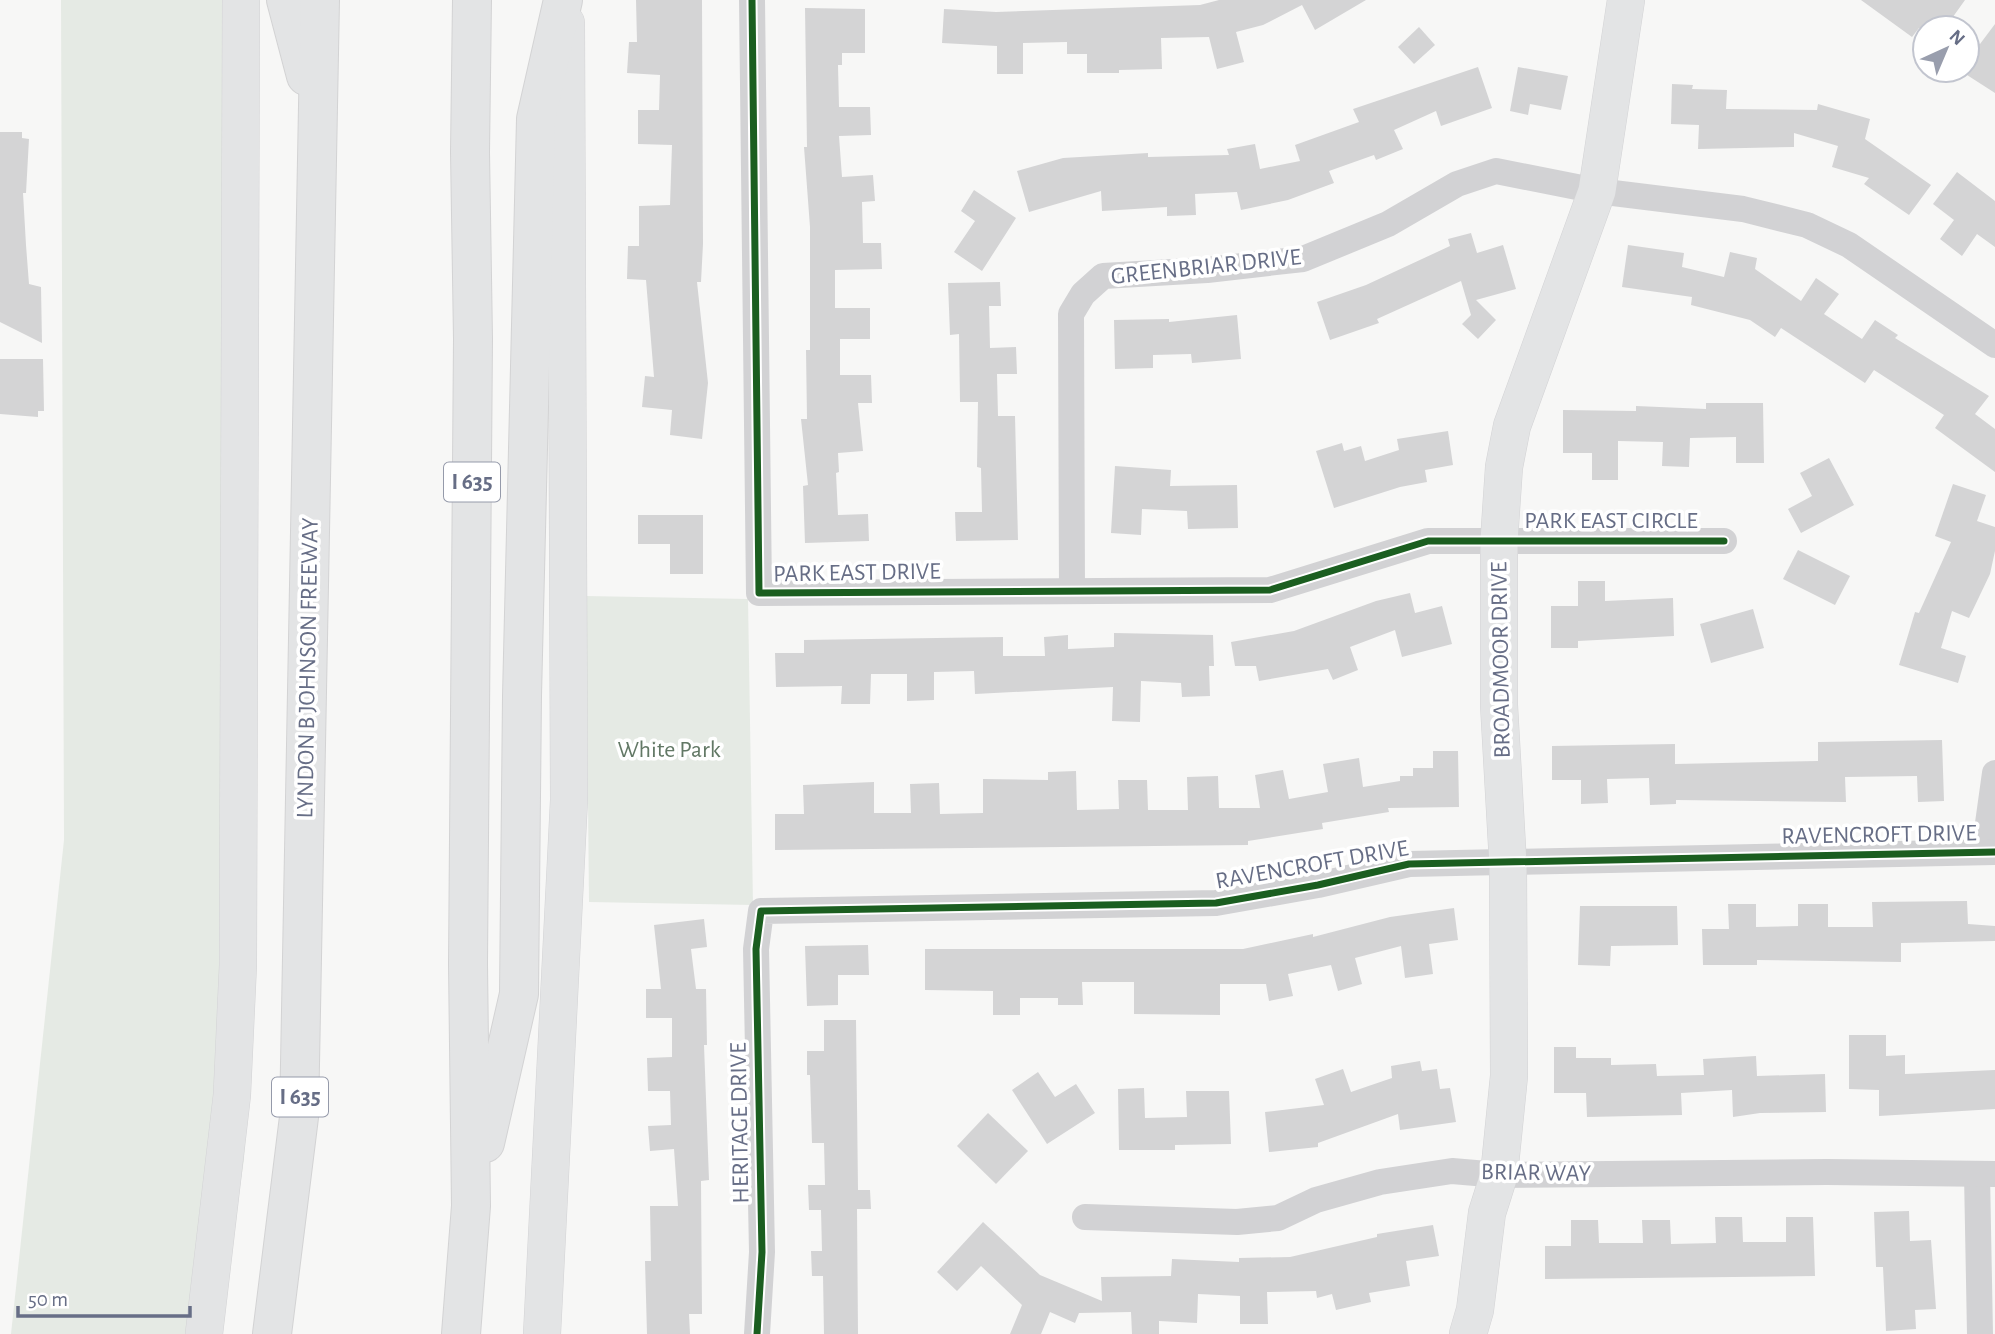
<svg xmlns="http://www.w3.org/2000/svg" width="1995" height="1334" viewBox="0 0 1995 1334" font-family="'Alegreya Sans',sans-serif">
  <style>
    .green { fill: #e5eae4 }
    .building { fill: #d4d4d5 }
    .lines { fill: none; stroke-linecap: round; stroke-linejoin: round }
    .secondary-casing { stroke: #d3d3d5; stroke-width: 38 }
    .highway-casing { stroke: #d3d3d4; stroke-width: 40 }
    .street { stroke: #d2d2d4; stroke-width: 26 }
    .secondary { stroke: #e3e4e5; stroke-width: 37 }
    .highway { stroke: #e3e4e5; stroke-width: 38 }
    .cycleway-casing { stroke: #fff; stroke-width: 11 }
    .cycleway { stroke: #1b5e20; stroke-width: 7 }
    .labels { text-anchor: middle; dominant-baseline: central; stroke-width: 7; stroke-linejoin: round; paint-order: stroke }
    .shield { fill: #fff; stroke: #959aaa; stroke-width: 2 }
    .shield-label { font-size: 23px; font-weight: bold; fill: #676e86 }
    .street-label { font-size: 24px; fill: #676e86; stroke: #fff }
    .park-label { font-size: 24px; fill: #627865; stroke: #fff }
  </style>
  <rect width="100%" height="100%" fill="#f7f7f6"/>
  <g class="green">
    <polygon points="61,0 246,0 249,1035 244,1159 219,1334 11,1334 64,840"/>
    <polygon points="586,596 748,599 753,905 589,902"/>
  </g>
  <g class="building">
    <polygon points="636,0 702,0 703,244 701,282 697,282 708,383 702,439 670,435 672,410 642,407 645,376 654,377 646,280 627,279 628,246 639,246 639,206 670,205 672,145 638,144 638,110 659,110 660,75 627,73 629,42 637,42"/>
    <polygon points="1219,0 1366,0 1315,30 1302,5 1263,25 1236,32 1244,62 1217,69 1209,37 1161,38 1162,69 1119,70 1119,73 1087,73 1087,54 1067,54 1067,42 1023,43 1023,74 997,74 997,46 942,43 944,9 996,12 1200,5"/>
    <polygon points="1861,0 1965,0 1945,28 1919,28 1912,37"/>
    <polygon points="805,8 865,9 865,53 842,53 842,65 838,65 839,107 870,107 871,135 839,136 842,177 873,175 875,201 862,202 863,243 881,243 882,269 835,270 835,308 870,308 870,339 840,339 840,375 871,375 872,403 858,403 863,451 838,453 839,472 836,473 838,515 868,514 869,541 805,543 803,486 808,485 801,419 807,419 806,350 810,350 810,227 804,147 807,147"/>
    <polygon points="1995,24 1995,93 1967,75 1967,34 1980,44"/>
    <polygon points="1419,27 1435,45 1414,64 1398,47"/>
    <polygon points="1478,67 1492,108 1441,126 1436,111 1394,130 1403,149 1376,160 1374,155 1329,171 1334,183 1288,200 1241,210 1237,192 1195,194 1196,215 1167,216 1167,207 1102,211 1101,191 1029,212 1017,171 1063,158 1148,153 1148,157 1229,155 1227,149 1255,144 1260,169 1300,161 1295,145 1359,122 1353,109"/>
    <polygon points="1518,67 1568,76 1561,110 1530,104 1528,115 1510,111"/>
    <polygon points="1672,84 1693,85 1692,89 1727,90 1726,109 1817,110 1818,104 1870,119 1865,139 1931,185 1909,215 1864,184 1869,178 1832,167 1838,146 1794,133 1794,147 1698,149 1699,125 1671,124"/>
    <polygon points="0,132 22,132 22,138 29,139 26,193 23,193 26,245 29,284 41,287 42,343 0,322"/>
    <polygon points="1957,172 1995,201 1995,247 1977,234 1962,256 1940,239 1954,220 1933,204"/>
    <polygon points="974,190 1016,218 982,271 954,252 975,221 961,211"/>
    <polygon points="1471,233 1477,253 1503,245 1516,289 1476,300 1496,320 1478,339 1462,324 1471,315 1461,281 1377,319 1379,323 1330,340 1317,302 1366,285 1450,246 1448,239"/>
    <polygon points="1628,245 1684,253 1682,267 1724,277 1730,252 1757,258 1755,269 1801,301 1816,278 1839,294 1824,314 1862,339 1875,320 1898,335 1895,338 1989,396 1975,414 1995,429 1995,472 1935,428 1944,415 1874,370 1865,383 1781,328 1775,337 1750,320 1691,305 1692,297 1622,287"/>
    <polygon points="1000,282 1001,306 989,306 990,348 1016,347 1017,374 997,374 998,416 1015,416 1018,540 956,541 955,512 982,512 981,468 977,467 978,402 960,402 959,334 950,335 948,283"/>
    <polygon points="1237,315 1241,359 1192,363 1191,354 1153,355 1153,368 1115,369 1114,320 1169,319 1169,322"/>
    <polygon points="0,359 43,359 44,411 38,411 38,417 0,414"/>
    <polygon points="1706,403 1763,403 1764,463 1736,463 1736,437 1690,438 1689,467 1662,466 1663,442 1618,441 1618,480 1592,480 1592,453 1563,453 1563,410 1636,411 1636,406 1706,409"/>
    <polygon points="1448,431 1453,465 1425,470 1427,482 1400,487 1334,508 1316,451 1342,443 1344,451 1361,446 1365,461 1399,450 1397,439"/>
    <polygon points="1829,458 1854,505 1801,533 1788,509 1812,496 1800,473"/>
    <polygon points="1115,466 1171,470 1170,486 1237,485 1238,528 1188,529 1187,511 1142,509 1141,535 1111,533"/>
    <polygon points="1953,484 1986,495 1977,521 1995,527 1995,551 1990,574 1969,618 1952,611 1941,648 1966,656 1958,683 1899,665 1915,612 1919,613 1951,542 1935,536"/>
    <polygon points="638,515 703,515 703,574 670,574 670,544 638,544"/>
    <polygon points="1798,550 1850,576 1835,605 1783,579"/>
    <polygon points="1578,581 1605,581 1605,601 1673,598 1674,636 1578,641 1578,648 1551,648 1551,606 1578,606"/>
    <polygon points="1410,593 1415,613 1442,606 1452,644 1402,657 1395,630 1350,647 1358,670 1333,680 1328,669 1259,681 1256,666 1235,666 1231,642 1294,631 1376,601"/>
    <polygon points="1753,609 1764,648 1711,663 1700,624"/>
    <polygon points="1114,633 1213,635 1214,666 1209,666 1210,696 1182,697 1181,683 1141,681 1140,722 1112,721 1113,687 975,694 974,671 934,672 934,700 907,701 907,674 871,674 870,704 841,704 842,686 776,687 775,653 804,653 804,640 1003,637 1003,656 1045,656 1044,637 1068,635 1068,649 1114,647"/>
    <polygon points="1942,740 1944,801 1918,802 1917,776 1845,777 1846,802 1676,800 1676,804 1650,805 1649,778 1607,779 1608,803 1581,804 1581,780 1552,780 1552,746 1675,744 1675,764 1818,761 1818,742"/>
    <polygon points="1433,751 1458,751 1459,807 1388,808 1389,812 1322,823 1323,829 1248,841 1248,845 775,850 775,814 804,814 803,785 874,782 874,813 911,813 910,784 939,783 940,814 983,813 983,779 1048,780 1048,772 1076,771 1077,810 1119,809 1118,780 1147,780 1148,810 1188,810 1187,777 1218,776 1219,808 1260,808 1255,775 1283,770 1289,799 1328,792 1323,764 1359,758 1363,787 1400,781 1400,776 1413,776 1413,768 1433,768"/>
    <polygon points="1967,901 1968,924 1995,926 1995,941 1901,943 1901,962 1757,960 1757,965 1703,965 1702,929 1729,929 1728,904 1756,904 1756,927 1798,926 1798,904 1828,904 1828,927 1873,927 1872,902"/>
    <polygon points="1580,906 1677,906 1678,945 1611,946 1610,966 1578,965"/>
    <polygon points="1454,908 1458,940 1429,944 1433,974 1405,978 1401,946 1355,958 1362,984 1338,991 1331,965 1288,974 1293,996 1269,1001 1266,984 1220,984 1220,1015 1134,1014 1134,982 1082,982 1083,1005 1058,1005 1058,998 1020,998 1020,1015 993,1015 993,991 925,990 925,949 1243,949 1313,934 1313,937 1390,917"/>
    <polygon points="704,919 707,947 691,949 696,989 706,989 707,1045 704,1045 709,1180 701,1181 702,1314 689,1314 690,1334 647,1334 645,1261 651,1261 650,1206 678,1206 674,1149 650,1151 648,1126 671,1125 670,1091 648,1091 647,1058 672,1057 672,1018 646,1018 646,989 661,989 654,925"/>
    <polygon points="868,945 869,975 838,975 838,1005 807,1006 805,946"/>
    <polygon points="824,1020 856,1020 858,1190 870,1190 871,1209 857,1209 858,1334 824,1334 823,1276 812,1276 811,1251 822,1251 821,1210 809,1210 808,1185 825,1185 824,1143 812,1143 810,1075 807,1075 807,1051 824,1051"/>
    <polygon points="1849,1035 1886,1035 1886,1056 1905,1055 1905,1074 1995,1070 1995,1109 1879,1116 1879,1090 1849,1089"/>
    <polygon points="1554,1047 1576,1047 1576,1058 1611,1058 1611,1065 1656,1064 1657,1076 1704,1075 1703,1059 1756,1056 1757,1076 1825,1074 1826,1112 1760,1113 1733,1117 1732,1090 1681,1093 1682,1115 1587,1117 1586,1093 1554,1093"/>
    <polygon points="1420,1061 1422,1071 1437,1069 1440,1089 1450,1088 1456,1122 1400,1130 1398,1114 1318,1143 1318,1147 1269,1152 1265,1112 1324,1105 1315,1079 1343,1069 1351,1092 1392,1078 1391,1066"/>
    <polygon points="1038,1072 1055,1097 1076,1084 1095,1113 1047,1144 1012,1090"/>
    <polygon points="1144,1088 1145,1118 1187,1117 1186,1091 1229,1091 1231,1144 1175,1145 1175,1150 1119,1150 1118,1089"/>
    <polygon points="988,1113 1028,1151 996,1184 957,1146"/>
    <polygon points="1909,1211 1910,1241 1931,1240 1936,1309 1915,1310 1916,1329 1886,1331 1883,1267 1876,1267 1874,1212"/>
    <polygon points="1715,1217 1742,1217 1743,1242 1786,1242 1786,1217 1813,1217 1815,1276 1545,1279 1545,1246 1571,1246 1571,1220 1598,1220 1599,1243 1643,1243 1642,1220 1670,1220 1671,1244 1716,1243"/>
    <polygon points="983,1222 1040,1275 1102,1301 1101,1277 1171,1276 1172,1259 1239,1262 1239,1258 1290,1257 1377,1237 1377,1234 1433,1225 1439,1256 1406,1261 1410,1286 1369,1293 1371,1302 1336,1310 1332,1294 1317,1298 1316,1291 1267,1292 1268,1324 1240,1324 1240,1296 1198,1294 1197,1323 1159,1321 1159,1334 1132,1334 1131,1312 1079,1313 1075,1323 1050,1312 1041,1334 1010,1334 1022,1305 981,1266 957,1291 937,1272"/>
  </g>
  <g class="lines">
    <defs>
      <g id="secondary">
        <polyline points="204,1334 232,1095 238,965 241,0"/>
        <polyline points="542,1334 569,800 566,23"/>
        <polyline points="1468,1334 1475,1310 1487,1213 1499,1175 1509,1076 1508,864 1499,705 1499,541 1504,467 1512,426 1597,191 1626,0"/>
      </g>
      <g id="highway">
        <polyline points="286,0 306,76"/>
        <polyline points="485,1143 519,994 522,696 536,119 563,0"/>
        <polyline points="272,1334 299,1117 320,0"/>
        <polyline points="461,1334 471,1206 468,964 473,339 470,152 472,0"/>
      </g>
    </defs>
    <use href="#secondary" class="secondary-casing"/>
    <use href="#highway" class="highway-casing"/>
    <g class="street">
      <polyline points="752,0 759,593 1270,590 1428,541 1724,541"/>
      <polyline points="1072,590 1071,314 1083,294 1103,276 1207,270 1303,259 1388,224 1457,184 1496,171 1597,191 1743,209 1807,225 1849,245 1995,345"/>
      <polyline points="1984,852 1995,773"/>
      <polyline points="1977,1174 1980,1334"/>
      <polyline points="1085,1217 1237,1222 1278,1218 1316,1200 1380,1182 1452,1171 1499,1175 1827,1172 1995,1174"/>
      <polyline points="757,1334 762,1252 756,949 761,911 1216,903 1318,885 1409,864 1995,852"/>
    </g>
    <use href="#secondary" class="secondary"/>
    <use href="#highway" class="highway"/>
    <defs>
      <g id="cycleway">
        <polyline points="752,0 759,593 1270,590 1428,541 1724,541"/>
        <polyline points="757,1334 762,1252 756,949 761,911 1216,903 1318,885 1409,864 1995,852"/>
      </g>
    </defs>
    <use href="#cycleway" class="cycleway-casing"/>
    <use href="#cycleway" class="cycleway"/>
  </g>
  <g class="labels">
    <g class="shield">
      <rect x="444" y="462.5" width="56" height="39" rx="5"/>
      <rect x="272" y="1077.5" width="56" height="39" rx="5"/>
    </g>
    <g class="shield-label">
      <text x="472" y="482">I 635</text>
      <text x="300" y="1097">I 635</text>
    </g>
    <g class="street-label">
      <text transform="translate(1206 267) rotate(-6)">GREENBRIAR DRIVE</text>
      <text x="1611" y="521">PARK EAST CIRCLE</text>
      <text transform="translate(857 573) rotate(-1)">PARK EAST DRIVE</text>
      <text transform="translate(1501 660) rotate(-91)">BROADMOOR DRIVE</text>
      <text transform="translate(308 668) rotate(-89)">LYNDON B JOHNSON FREEWAY</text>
      <text transform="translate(1879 835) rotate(-1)">RAVENCROFT DRIVE</text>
      <text transform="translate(1312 865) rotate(-10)">RAVENCROFT DRIVE</text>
      <text transform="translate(740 1123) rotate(-91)">HERITAGE DRIVE</text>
      <text transform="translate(1536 1173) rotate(1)">BRIAR WAY</text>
    </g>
    <g class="park-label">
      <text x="669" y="750">White Park</text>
    </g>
  </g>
  <g transform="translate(1946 49) rotate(44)"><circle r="33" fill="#ffffff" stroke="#c2c5cf" stroke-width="2"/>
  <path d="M0-5L12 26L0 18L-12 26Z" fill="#999ead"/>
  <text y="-10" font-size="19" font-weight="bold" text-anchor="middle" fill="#676e86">N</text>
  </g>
  <path d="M18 1306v10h172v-10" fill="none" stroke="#676e86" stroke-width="3.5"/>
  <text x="28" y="1306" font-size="21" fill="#676e86" stroke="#ffffff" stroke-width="5" paint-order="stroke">50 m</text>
</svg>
